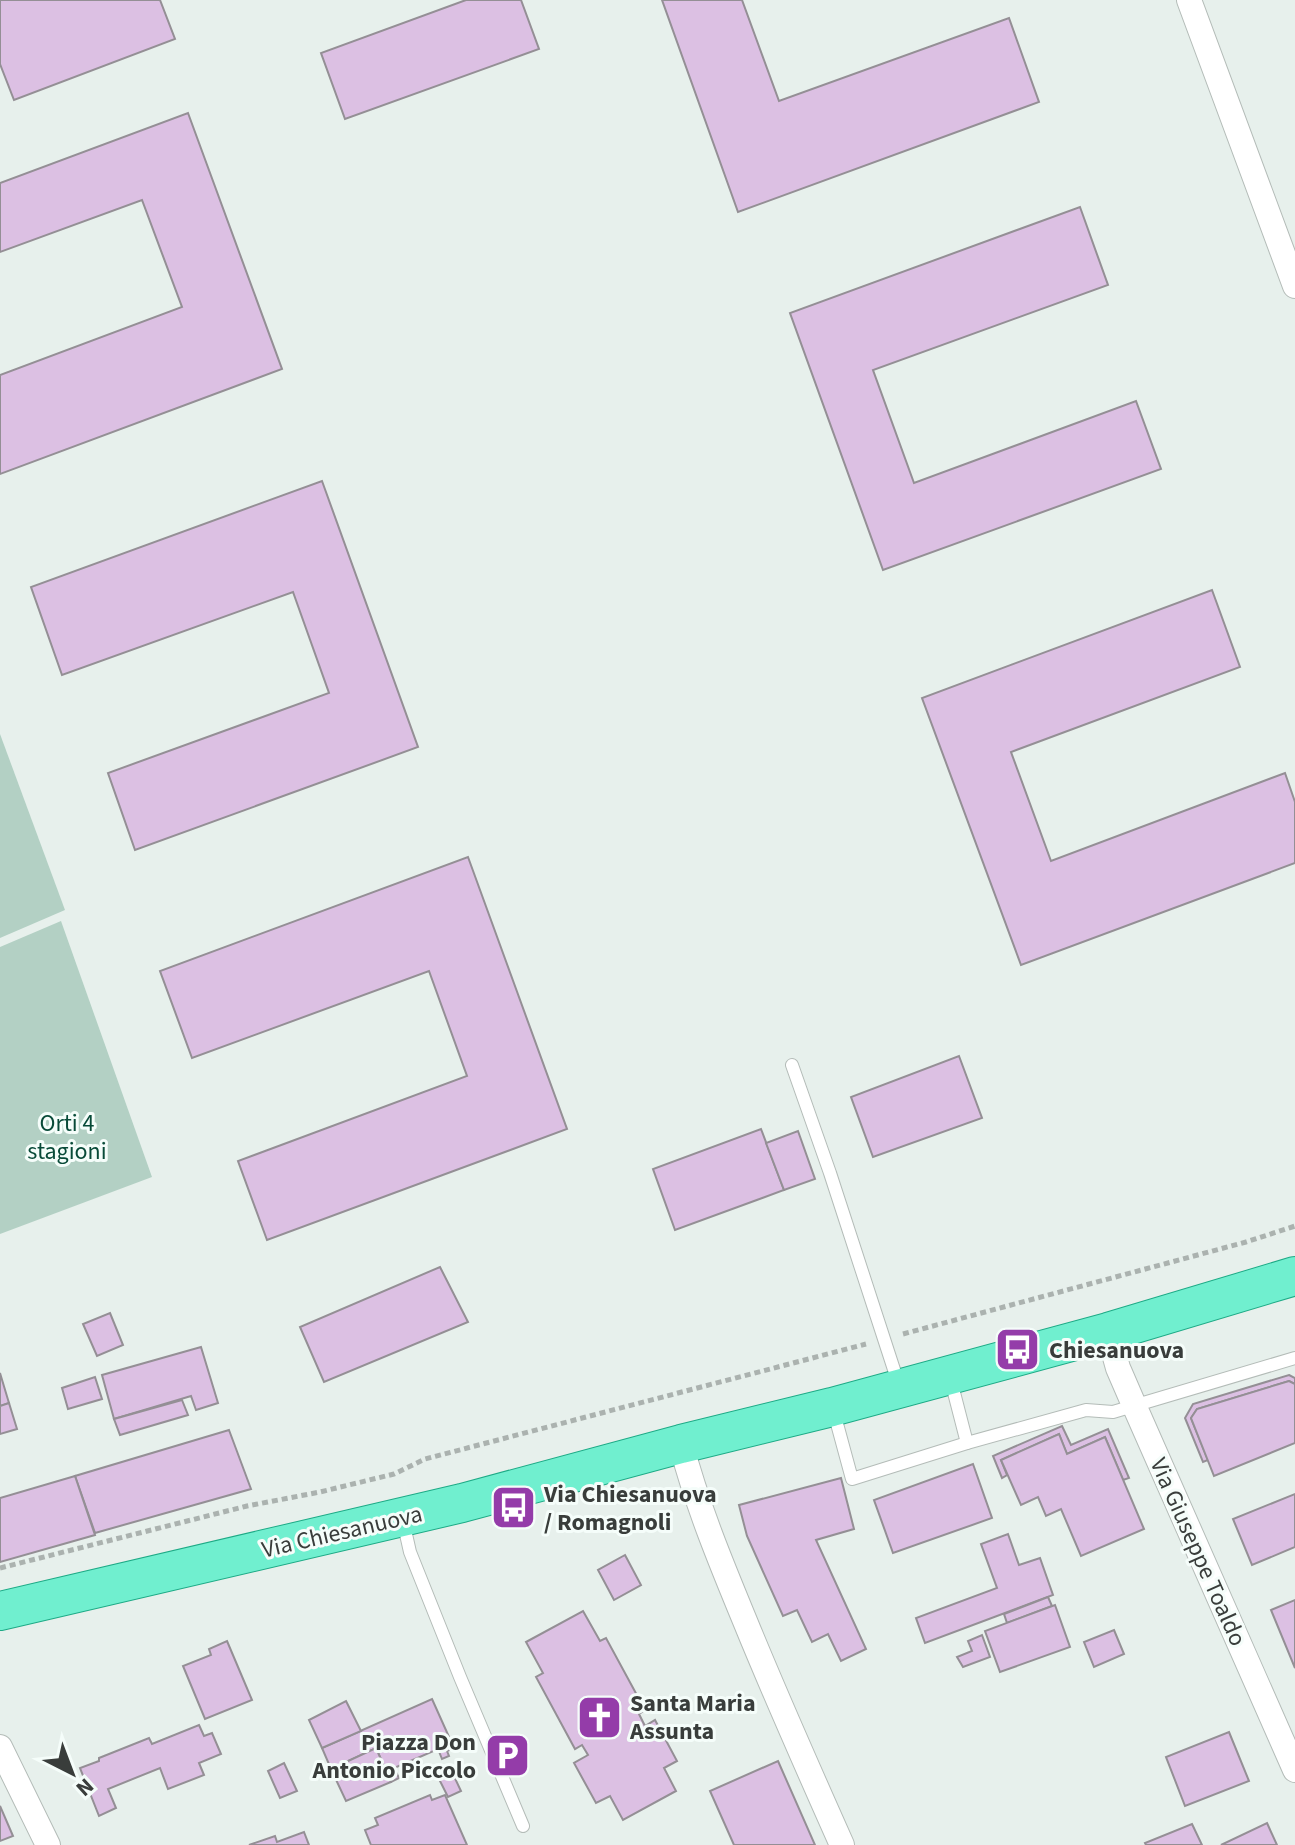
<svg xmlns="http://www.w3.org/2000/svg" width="1295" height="1845" viewBox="0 0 1295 1845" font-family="'Source Sans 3',sans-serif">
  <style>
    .green { fill: #b3d0c4 }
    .building { fill: #dcc0e3; stroke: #948f95; stroke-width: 2 }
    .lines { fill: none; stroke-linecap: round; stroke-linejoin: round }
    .service-casing { stroke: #b4bcb8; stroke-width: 14 }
    .minor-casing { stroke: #b4bcb8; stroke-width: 26 }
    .primary-casing { stroke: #1eaa86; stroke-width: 40 }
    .path { stroke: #abb2af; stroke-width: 5; stroke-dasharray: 6 4; stroke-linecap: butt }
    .service { stroke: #fff; stroke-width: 12 }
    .minor { stroke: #fff; stroke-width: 24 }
    .primary { stroke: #70efcf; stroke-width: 38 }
    .labels { text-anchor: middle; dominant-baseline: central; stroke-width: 6; stroke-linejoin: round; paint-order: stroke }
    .park-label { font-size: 24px; fill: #084a38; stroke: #f5fdfa }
    .poi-label { font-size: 24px; font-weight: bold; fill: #393d3b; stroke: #f5fdfa; text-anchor: start }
    .street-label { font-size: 24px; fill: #393d3b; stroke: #f5fdfa }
  </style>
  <rect width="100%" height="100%" fill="#e7f0ec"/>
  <g class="green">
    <polygon points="0,734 65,910 0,938"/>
    <polygon points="61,921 152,1177 0,1234 0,947"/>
  </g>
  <g class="building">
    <polygon points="0,0 160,0 175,39 14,100 0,64"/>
    <polygon points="466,0 521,0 539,49 345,119 321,53"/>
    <polygon points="662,0 742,0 779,101 1009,18 1039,102 738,212"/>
    <polygon points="188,113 282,369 0,474 0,375 182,307 142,200 0,252 0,183"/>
    <polygon points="1080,207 1108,285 873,370 914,483 1136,401 1161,469 883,570 790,313"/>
    <polygon points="322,481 418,747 135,850 108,773 329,693 293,592 62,675 31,587"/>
    <polygon points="1212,590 1240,667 1011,752 1051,861 1285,773 1295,802 1295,863 1021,965 922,698"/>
    <polygon points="468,857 567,1129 267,1240 238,1161 467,1076 429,971 192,1058 160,971"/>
    <polygon points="959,1056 982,1118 873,1157 851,1097"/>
    <polygon points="761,1129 784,1190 675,1230 653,1169"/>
    <polygon points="798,1131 815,1179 784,1190 766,1143"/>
    <polygon points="440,1267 468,1322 324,1382 300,1327"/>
    <polygon points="110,1313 123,1345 97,1356 83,1324"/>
    <polygon points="201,1347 218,1403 196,1410 191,1396 114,1419 102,1375"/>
    <polygon points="0,1373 9,1403 0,1406"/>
    <polygon points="1289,1375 1295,1378 1295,1384 1289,1381 1197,1409 1191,1418 1208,1460 1203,1462 1185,1418 1193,1404"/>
    <polygon points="95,1377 102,1399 68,1409 62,1388"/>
    <polygon points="1289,1381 1295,1384 1295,1443 1214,1476 1191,1418 1197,1409"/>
    <polygon points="182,1400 188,1415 120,1435 114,1419"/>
    <polygon points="9,1403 17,1429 0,1434 0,1406"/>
    <polygon points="1062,1426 1071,1445 1108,1429 1129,1478 1123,1480 1105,1437 1067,1454 1059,1434 1001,1460 1007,1475 1002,1478 993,1456"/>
    <polygon points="229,1430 251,1489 95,1533 75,1476"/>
    <polygon points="1059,1434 1067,1454 1105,1437 1144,1529 1081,1556 1061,1509 1046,1516 1038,1497 1021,1505 1001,1460"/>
    <polygon points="973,1464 992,1518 893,1553 874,1500"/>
    <polygon points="75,1476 95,1535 0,1562 0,1498"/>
    <polygon points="841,1478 854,1529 816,1540 866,1649 841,1661 828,1634 812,1642 797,1610 783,1616 747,1536 739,1505"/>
    <polygon points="1295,1494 1295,1547 1252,1565 1233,1519"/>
    <polygon points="1008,1534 1019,1565 1040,1558 1053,1595 925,1643 916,1618 997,1588 981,1544"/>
    <polygon points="625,1555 641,1585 614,1600 598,1570"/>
    <polygon points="1048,1597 1052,1606 1007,1623 1004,1614"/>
    <polygon points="1295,1600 1295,1668 1271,1610"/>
    <polygon points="1055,1605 1070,1647 1000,1672 985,1631"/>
    <polygon points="583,1611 600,1641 606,1638 645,1710 639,1714 645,1726 655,1720 677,1761 664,1768 676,1791 623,1820 610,1796 596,1803 574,1763 588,1755 582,1745 575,1749 536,1677 543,1673 526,1642"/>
    <polygon points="1114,1630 1124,1654 1094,1667 1084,1642"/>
    <polygon points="982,1635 990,1657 963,1667 957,1657 972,1651 968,1641"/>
    <polygon points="227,1641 252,1700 205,1719 183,1666 211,1655 209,1649"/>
    <polygon points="432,1699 454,1748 447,1751 449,1756 442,1759 438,1749 394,1768 399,1778 391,1782 376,1748 331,1769 322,1748"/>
    <polygon points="346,1701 361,1731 322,1748 309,1720"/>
    <polygon points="199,1725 204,1736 212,1733 221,1754 199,1763 204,1775 168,1789 160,1768 108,1789 116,1808 99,1816 80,1768 99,1761 99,1758 149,1738 152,1744"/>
    <polygon points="1229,1732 1249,1781 1185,1806 1166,1757"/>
    <polygon points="376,1748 391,1782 346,1801 331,1769"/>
    <polygon points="778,1761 815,1845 734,1845 710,1791"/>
    <polygon points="284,1763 297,1791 280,1798 268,1771"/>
    <polygon points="451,1770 461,1791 448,1797 438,1777"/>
    <polygon points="430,1795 432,1800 445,1795 467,1845 371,1845 365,1830 378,1825 375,1818"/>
    <polygon points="0,1806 13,1836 0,1841"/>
    <polygon points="1267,1823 1277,1845 1221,1845"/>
    <polygon points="1192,1824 1202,1845 1146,1845 1145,1843"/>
    <polygon points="304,1832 309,1845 249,1845 275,1836 277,1842"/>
  </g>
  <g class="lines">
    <defs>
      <g id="service">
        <polyline points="792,1065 830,1173 899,1385"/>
        <polyline points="951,1381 967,1443"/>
        <polyline points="833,1409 852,1479 967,1443 1086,1410 1113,1412 1295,1358"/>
        <polyline points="403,1521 410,1552 460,1677 523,1826"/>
      </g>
      <g id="minor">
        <polyline points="1189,0 1295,286"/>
        <polyline points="1108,1332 1118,1368 1134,1405 1295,1770"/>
        <path d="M681,1444c16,61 40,119 64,177 31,76 64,150 97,224"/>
        <polyline points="0,1747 48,1845"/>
      </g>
      <polyline id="primary" points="0,1611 462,1503 681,1444 832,1407 1108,1332 1295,1276"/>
    </defs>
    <use href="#service" class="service-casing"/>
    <use href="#minor" class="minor-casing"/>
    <use href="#primary" class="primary-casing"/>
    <g class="path">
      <polyline points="903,1334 1246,1242 1295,1226"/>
      <polyline points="0,1568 247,1506 320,1492 394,1474 425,1459 866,1344"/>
    </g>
    <use href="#service" class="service"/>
    <use href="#minor" class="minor"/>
    <use href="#primary" class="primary"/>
  </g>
  <defs>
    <symbol id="bus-square" viewBox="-11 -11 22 22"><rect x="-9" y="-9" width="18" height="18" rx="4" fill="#943ca9" stroke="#f5fdfa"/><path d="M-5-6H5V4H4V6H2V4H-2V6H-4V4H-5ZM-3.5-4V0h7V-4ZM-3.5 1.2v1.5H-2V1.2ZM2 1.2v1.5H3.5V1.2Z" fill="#fff"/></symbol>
    <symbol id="church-square" viewBox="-11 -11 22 22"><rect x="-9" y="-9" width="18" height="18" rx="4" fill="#943ca9" stroke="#f5fdfa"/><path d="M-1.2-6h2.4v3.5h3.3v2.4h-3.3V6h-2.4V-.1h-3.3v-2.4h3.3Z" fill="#fff"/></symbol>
    <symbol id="parking-square" viewBox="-11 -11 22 22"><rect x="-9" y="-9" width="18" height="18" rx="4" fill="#943ca9" stroke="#f5fdfa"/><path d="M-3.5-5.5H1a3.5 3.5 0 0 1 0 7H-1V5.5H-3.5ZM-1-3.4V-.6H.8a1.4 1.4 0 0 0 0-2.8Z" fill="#fff"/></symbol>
  </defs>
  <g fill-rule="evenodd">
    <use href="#bus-square" x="992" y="1324" width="51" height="51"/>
    <use href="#bus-square" x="488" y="1482" width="51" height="51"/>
    <use href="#church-square" x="574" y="1692" width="51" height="51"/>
    <use href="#parking-square" x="482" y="1730" width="51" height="51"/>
  </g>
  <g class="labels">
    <g class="park-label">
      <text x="67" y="1123">Orti 4<tspan x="67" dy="28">stagioni</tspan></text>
    </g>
    <g class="poi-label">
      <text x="1049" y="1350">Chiesanuova</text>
      <text x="544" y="1494">Via Chiesanuova<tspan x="544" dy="28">/ Romagnoli</tspan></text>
      <text x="630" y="1703">Santa Maria<tspan x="630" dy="28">Assunta</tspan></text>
      <text x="476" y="1742" text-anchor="end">Piazza Don<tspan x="476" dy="28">Antonio Piccolo</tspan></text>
    </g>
    <g class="street-label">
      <text transform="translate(342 1532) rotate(-13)">Via Chiesanuova</text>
      <text transform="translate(1198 1552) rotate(66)">Via Giuseppe Toaldo</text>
    </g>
  </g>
  <g transform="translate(72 1773) rotate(138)" stroke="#f5fdfa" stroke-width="6" paint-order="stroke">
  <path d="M0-6L14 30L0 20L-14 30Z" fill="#393d3b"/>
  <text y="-12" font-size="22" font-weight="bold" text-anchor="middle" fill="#393d3b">N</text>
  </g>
</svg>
